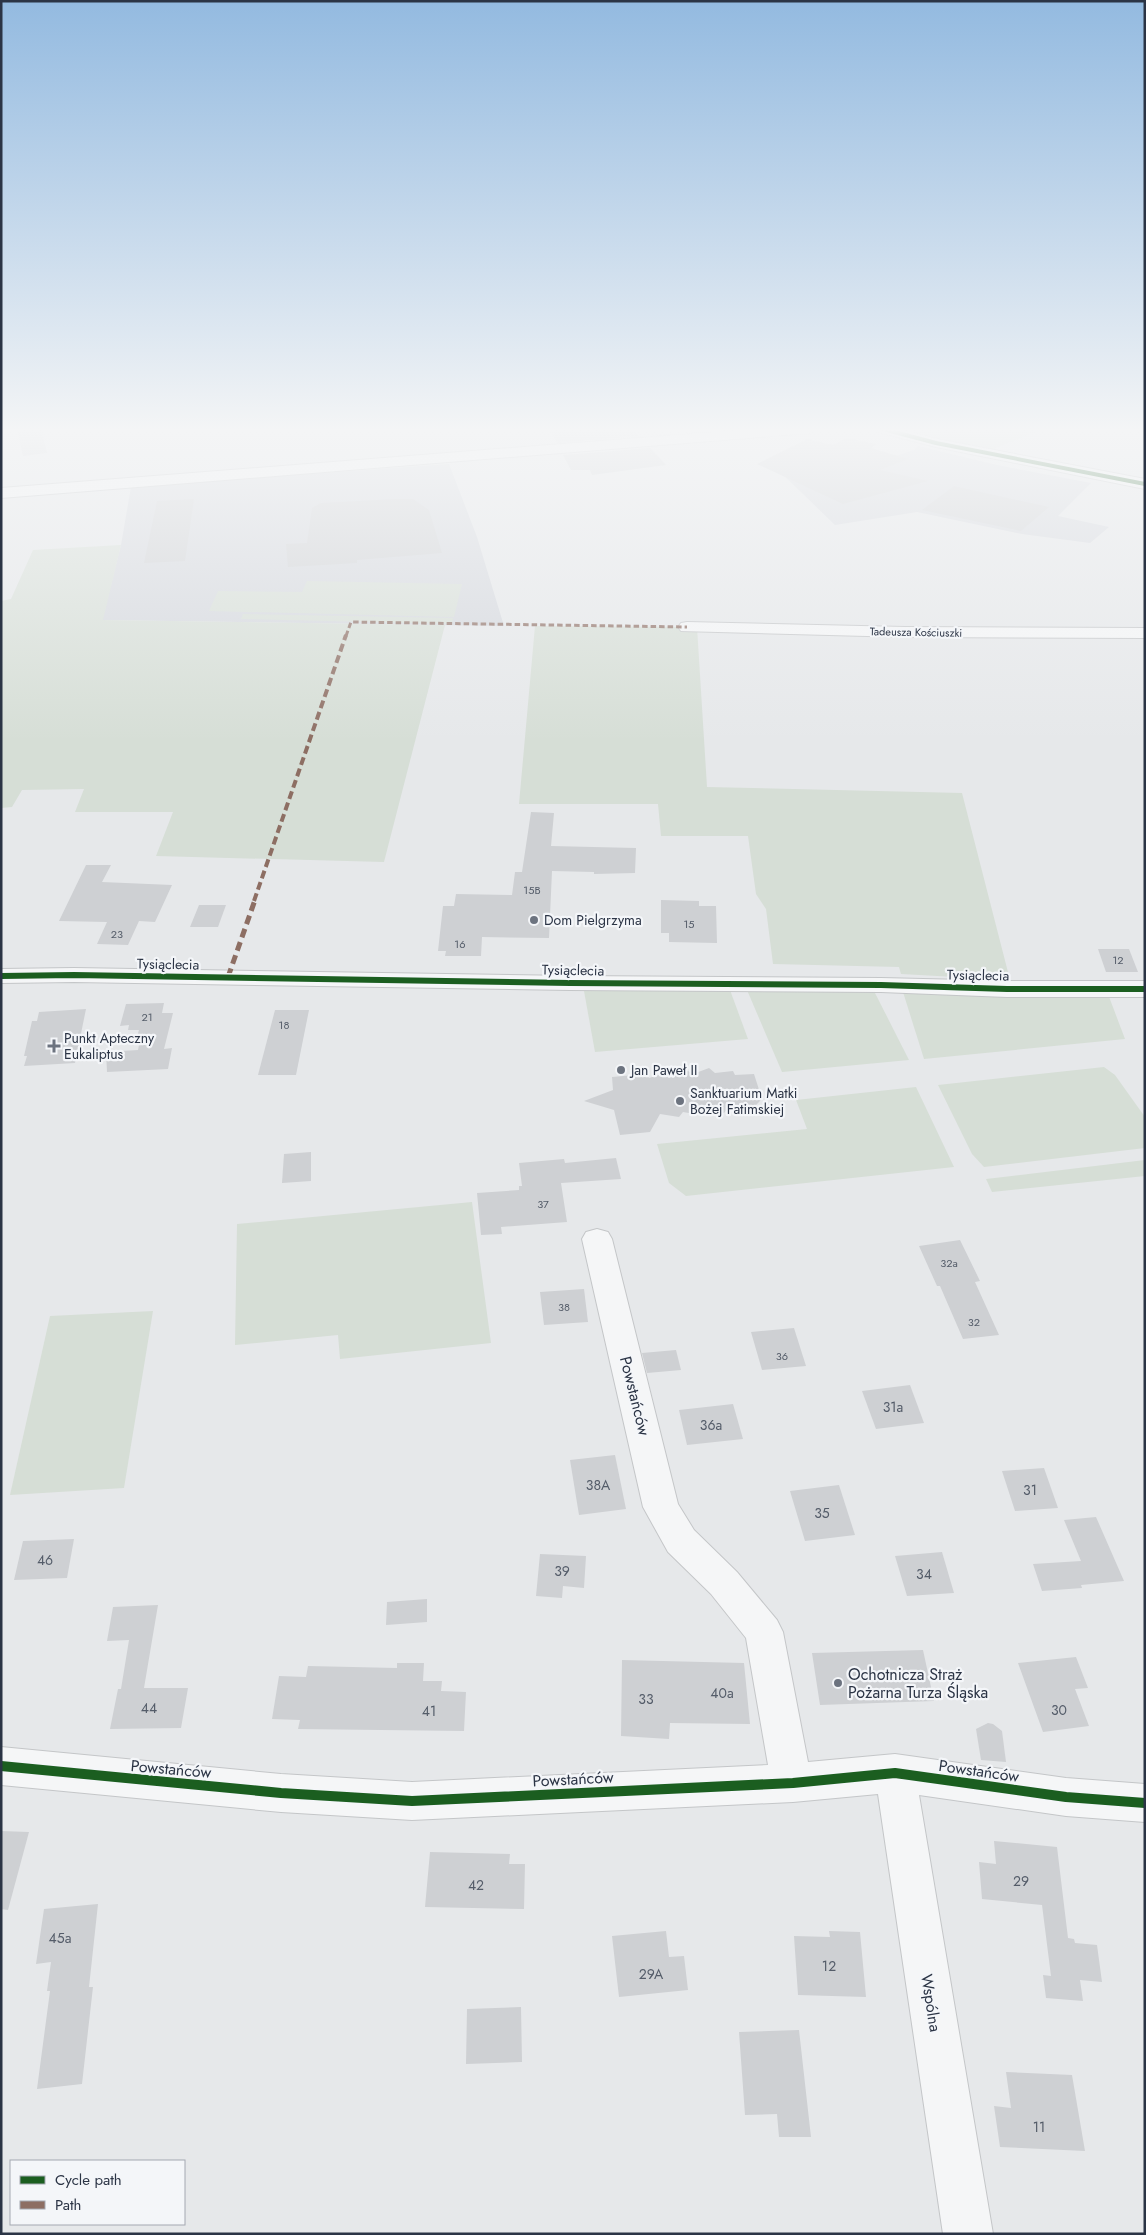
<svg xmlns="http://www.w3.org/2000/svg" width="1146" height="2235" viewBox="0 0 1146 2235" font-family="Jost,sans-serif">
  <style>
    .built { fill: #d4d7dd }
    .green { fill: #d6ded6 }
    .building { fill: #ced0d3 }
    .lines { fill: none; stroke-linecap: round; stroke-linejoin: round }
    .street-casing { stroke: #c4c6c8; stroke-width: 2 }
    .street { fill: #f5f6f7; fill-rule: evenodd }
    .quiet-far2 { stroke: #8d6e63; stroke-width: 3; stroke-dasharray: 5.5 3; stroke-linecap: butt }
    .quiet-far1 { stroke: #8d6e63; stroke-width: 4; stroke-dasharray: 8 4; stroke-linecap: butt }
    .quiet { stroke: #8d6e63; stroke-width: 5; stroke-dasharray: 9 5; stroke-linecap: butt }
    .cycleway-far2-casing { stroke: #f4f6f9; stroke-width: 5.5 }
    .cycleway-far1-casing { stroke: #f4f6f9; stroke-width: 9 }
    .cycleway-casing { stroke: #f4f6f9; stroke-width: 13 }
    .cycleway-far2 { stroke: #1b5e20; stroke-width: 4 }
    .cycleway-far1 { stroke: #1b5e20; stroke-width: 6 }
    .cycleway { stroke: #1b5e20; stroke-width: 10 }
    .poi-dot { fill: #6c737f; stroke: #f4f6f9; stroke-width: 2 }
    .labels { text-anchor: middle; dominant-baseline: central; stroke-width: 4.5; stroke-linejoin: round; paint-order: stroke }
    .far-street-label { font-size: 11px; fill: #2b3445; stroke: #f4f6f9 }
    .number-label { font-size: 11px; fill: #545c69 }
    .poi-label { font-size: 14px; fill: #2b3445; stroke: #f4f6f9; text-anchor: start }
    .street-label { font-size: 14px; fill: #2b3445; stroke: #f4f6f9 }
    .near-number-label { font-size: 14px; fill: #545c69 }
    .near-street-label { font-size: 16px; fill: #2b3445; stroke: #f4f6f9 }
    .near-poi-label { font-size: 16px; fill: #2b3445; stroke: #f4f6f9; text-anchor: start }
  </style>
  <rect width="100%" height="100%" fill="#e6e8ea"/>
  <g class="built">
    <polygon points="918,446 997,465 1091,483 1058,516 1109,527 1090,543 1022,534 917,512 835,525 772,464 857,469 914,450"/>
    <polygon points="449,464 477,537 504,626 102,620 121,545 131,487"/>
  </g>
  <g class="green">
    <polygon points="895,429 1043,429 991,450 926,438"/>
    <polygon points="121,545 103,620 445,625 384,862 156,856 173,812 75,812 84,789 22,790 12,807 1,808 1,601 11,599 33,550"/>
    <polygon points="307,581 462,584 454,617 209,611 218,591 302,592"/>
    <polygon points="243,614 453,618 452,624 241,619"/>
    <polygon points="535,626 697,627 707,787 962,793 1010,980 901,974 899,967 773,964 766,909 756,894 748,836 661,836 658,804 519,804"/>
    <polygon points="730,990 748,1039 595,1052 584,991"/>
    <polygon points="747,990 874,991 909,1060 782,1072"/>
    <polygon points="903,992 1108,994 1125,1039 924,1059"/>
    <polygon points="1104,1067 1115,1075 1145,1117 1145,1148 984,1167 972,1154 938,1085"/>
    <polygon points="916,1087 954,1167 686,1196 669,1183 657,1144 807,1129 796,1100"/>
    <polygon points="1145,1160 1145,1176 992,1192 986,1179"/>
    <polygon points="472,1202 491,1343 340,1359 338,1335 235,1345 237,1224"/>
    <polygon points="153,1311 124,1488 10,1495 50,1316"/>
  </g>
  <g class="building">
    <polygon points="17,429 41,429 47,453 23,456"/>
    <polygon points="550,429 632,429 639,436 557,443"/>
    <polygon points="846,438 876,444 871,448 908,459 880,470 928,481 843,504 757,464 807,439 833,445"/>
    <polygon points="650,448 666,465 592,475 590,470 571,470 563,455"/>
    <polygon points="954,486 1012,499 1049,507 1021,531 922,510"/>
    <polygon points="194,499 185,561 144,563 157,501"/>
    <polygon points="395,499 413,499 429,510 442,553 357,560 357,563 288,567 286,544 307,543 312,508 321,503"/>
    <polygon points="531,812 554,813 551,846 636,848 635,873 594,874 594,872 552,871 549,938 482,937 481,956 445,956 446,951 438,951 443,906 454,906 456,894 512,895 515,872 522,872"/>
    <polygon points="86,865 111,865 102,882 172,885 155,922 139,921 128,945 97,944 107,922 59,921"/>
    <polygon points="661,900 699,901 699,906 716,906 717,943 669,942 669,933 661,933"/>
    <polygon points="199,905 226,905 218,927 190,927"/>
    <polygon points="1098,949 1129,949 1138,972 1106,972"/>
    <polygon points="164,1003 162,1013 173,1013 164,1049 172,1048 168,1069 107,1072 106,1052 138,1050 140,1040 136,1040 139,1030 128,1030 129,1025 120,1026 126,1004"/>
    <polygon points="86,1009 75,1063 24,1066 27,1056 24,1056 32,1021 37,1021 39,1012"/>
    <polygon points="275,1010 309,1010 296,1075 258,1075"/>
    <polygon points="709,1068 715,1073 733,1071 735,1075 754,1074 762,1099 754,1107 727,1109 724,1113 703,1110 700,1115 683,1112 679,1117 660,1114 650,1132 620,1135 614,1110 584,1101 613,1090 612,1077 646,1074 649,1078 668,1072 672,1076 688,1071 693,1074"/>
    <polygon points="311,1152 311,1181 282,1183 284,1154"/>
    <polygon points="616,1158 621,1179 561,1183 567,1222 501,1227 502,1234 481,1235 477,1193 519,1190 519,1186 522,1186 519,1163 564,1159 565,1163"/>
    <polygon points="960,1240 980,1281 975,1282 999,1335 963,1339 940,1286 937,1286 919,1246"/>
    <polygon points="584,1289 588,1322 544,1325 540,1292"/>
    <polygon points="794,1328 806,1366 762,1370 751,1332"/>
    <polygon points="676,1350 681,1370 647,1373 642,1353"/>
    <polygon points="910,1385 924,1423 876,1429 862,1391"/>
    <polygon points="733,1404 743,1439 687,1445 679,1410"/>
    <polygon points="615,1455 626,1509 579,1515 570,1460"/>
    <polygon points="1044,1468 1058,1508 1015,1511 1002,1471"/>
    <polygon points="839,1485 855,1535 805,1541 790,1491"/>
    <polygon points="1096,1517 1124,1581 1081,1585 1082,1588 1042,1591 1033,1564 1081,1561 1064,1520"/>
    <polygon points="74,1539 67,1578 14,1580 23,1541"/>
    <polygon points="942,1552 954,1593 907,1596 895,1556"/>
    <polygon points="540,1554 586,1556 584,1588 563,1586 562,1598 536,1596"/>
    <polygon points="427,1599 427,1622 386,1625 387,1602"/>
    <polygon points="158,1605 144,1688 188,1688 181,1728 110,1729 118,1689 121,1689 129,1640 107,1641 113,1607"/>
    <polygon points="923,1650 934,1701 820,1705 812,1653"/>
    <polygon points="1076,1657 1088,1688 1075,1689 1089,1726 1043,1732 1018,1663"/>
    <polygon points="622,1660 744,1663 750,1724 670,1723 669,1739 621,1736"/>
    <polygon points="397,1663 424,1663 423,1681 442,1681 441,1691 466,1692 464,1731 298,1729 300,1720 272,1719 279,1676 306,1677 308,1666 397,1668"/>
    <polygon points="988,1723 993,1724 1002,1731 1006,1762 981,1760 976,1729"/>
    <polygon points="1,1831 29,1832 8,1910 1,1909"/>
    <polygon points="994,1841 1057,1847 1068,1938 1074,1939 1075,1943 1097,1945 1102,1982 1080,1980 1083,2001 1046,1998 1043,1975 1051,1976 1042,1905 982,1899 979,1862 996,1864"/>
    <polygon points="430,1852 510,1854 509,1864 525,1864 524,1909 425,1907"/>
    <polygon points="98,1904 89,1987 93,1987 82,2084 37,2089 50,1991 47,1991 51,1962 36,1964 44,1909"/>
    <polygon points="666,1931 669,1957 684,1956 688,1990 619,1997 612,1936"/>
    <polygon points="829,1931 860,1932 866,1997 798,1995 794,1936 830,1937"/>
    <polygon points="521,2007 522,2062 466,2064 467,2009"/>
    <polygon points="799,2030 811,2137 779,2137 777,2114 745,2115 739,2032"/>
    <polygon points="1006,2072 1072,2075 1085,2151 1000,2147 994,2106 1011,2108"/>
  </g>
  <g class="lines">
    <defs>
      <g id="street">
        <polygon points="754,429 817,429 810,433 1,498 1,488"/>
        <polygon points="876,429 900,429 937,439 1145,479 1145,489 936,447 878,432"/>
        <polygon points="687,622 905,627 1145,628 1145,638 905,637 681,631 678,627 681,623"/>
        <polygon points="74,968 570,976 881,978 1007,981 1145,981 1145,997 1007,997 881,992 570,990 74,982 1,983 1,969"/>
        <polygon points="597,1229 608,1232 612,1239 678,1504 694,1530 737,1572 777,1620 783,1632 808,1762 895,1754 1066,1778 1145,1784 1145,1822 1066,1816 919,1795 993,2234 943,2234 878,1794 793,1802 412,1820 281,1812 1,1785 1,1747 281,1774 412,1782 768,1765 746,1638 711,1594 668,1552 643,1507 582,1239 586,1232"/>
      </g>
    </defs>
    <use href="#street" class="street-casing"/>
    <use href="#street" class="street"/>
    <polyline class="quiet-far2" points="346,636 351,622 687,627"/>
    <polyline class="quiet-far1" points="254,901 346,635"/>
    <polyline class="quiet" points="228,977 255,900"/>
    <defs>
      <polyline id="cycleway-far2" points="883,429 936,443 1145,484"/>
      <polyline id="cycleway-far1" points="1,976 74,975 570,983 881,985 1007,989 1145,989"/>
      <polyline id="cycleway" points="1,1766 281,1793 412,1801 793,1783 895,1773 1066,1797 1145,1803"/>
    </defs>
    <use href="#cycleway-far2" class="cycleway-far2-casing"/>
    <use href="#cycleway-far1" class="cycleway-far1-casing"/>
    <use href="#cycleway" class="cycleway-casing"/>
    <use href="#cycleway-far2" class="cycleway-far2"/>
    <use href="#cycleway-far1" class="cycleway-far1"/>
    <use href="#cycleway" class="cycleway"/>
  </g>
  <linearGradient id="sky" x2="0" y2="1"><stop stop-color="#93bae0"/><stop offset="0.58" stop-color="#f4f5f6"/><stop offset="1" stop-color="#f4f5f6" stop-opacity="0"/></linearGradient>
  <rect width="1146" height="742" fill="url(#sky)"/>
  <g class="poi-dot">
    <circle cx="534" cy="920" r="5"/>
    <path d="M51.5 1038.5h5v5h5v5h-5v5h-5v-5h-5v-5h5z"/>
    <circle cx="621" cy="1070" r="5"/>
    <circle cx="680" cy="1101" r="5"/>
    <circle cx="838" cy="1683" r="5"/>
  </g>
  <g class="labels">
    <g class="far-street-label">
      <text transform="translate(916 632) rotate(1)">Tadeusza Kościuszki</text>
    </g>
    <g class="number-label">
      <text x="532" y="890">15B</text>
      <text x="689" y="924">15</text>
      <text x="117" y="934">23</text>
      <text x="460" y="944">16</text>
      <text x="1118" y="960">12</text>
      <text x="147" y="1017">21</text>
      <text x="284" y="1025">18</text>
      <text x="543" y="1204">37</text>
      <text x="949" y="1263">32a</text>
      <text x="564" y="1307">38</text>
      <text x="974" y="1322">32</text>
      <text x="782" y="1356">36</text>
    </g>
    <g class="poi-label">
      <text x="544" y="920">Dom Pielgrzyma</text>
      <text x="64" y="1038">Punkt Apteczny<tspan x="64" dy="16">Eukaliptus</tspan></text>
      <text x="631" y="1070">Jan Paweł II</text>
      <text x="690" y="1093">Sanktuarium Matki<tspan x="690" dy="16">Bożej Fatimskiej</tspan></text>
    </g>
    <g class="street-label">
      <text transform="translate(168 964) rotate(1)">Tysiąclecia</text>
      <text transform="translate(573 970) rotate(1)">Tysiąclecia</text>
      <text transform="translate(978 975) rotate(1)">Tysiąclecia</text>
    </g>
    <g class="near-number-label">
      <text x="893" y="1407">31a</text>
      <text x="711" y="1425">36a</text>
      <text x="598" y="1485">38A</text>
      <text x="1030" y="1490">31</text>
      <text x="822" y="1513">35</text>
      <text x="45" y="1560">46</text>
      <text x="562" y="1571">39</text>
      <text x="924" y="1574">34</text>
      <text x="722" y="1693">40a</text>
      <text x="646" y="1699">33</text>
      <text x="149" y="1708">44</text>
      <text x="1059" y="1710">30</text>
      <text x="429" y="1711">41</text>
      <text x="1021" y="1881">29</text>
      <text x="476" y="1885">42</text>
      <text x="60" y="1938">45a</text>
      <text x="829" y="1966">12</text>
      <text x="651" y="1974">29A</text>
      <text x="1039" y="2127">11</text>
    </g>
    <g class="near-street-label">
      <text transform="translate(635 1396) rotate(76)">Powstańców</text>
      <text transform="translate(171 1769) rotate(5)">Powstańców</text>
      <text transform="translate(979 1771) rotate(8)">Powstańców</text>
      <text transform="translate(573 1779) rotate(-3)">Powstańców</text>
      <text transform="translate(931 2003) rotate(81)">Wspólna</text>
    </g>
    <g class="near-poi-label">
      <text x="848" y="1674">Ochotnicza Straż<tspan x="848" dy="18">Pożarna Turza Śląska</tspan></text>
    </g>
  </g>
  <rect width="1146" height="2235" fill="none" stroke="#2b3445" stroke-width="5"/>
  <rect x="10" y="2160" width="175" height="65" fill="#f4f6f9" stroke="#a4a8b1"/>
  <rect x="20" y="2176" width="25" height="8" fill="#1b5e20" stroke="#a4a8b1"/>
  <text x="55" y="2185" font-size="15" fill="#2b3445">Cycle path</text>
  <rect x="20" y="2201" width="25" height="8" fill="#8d6e63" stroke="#a4a8b1"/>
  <text x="55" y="2210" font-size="15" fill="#2b3445">Path</text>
</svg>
